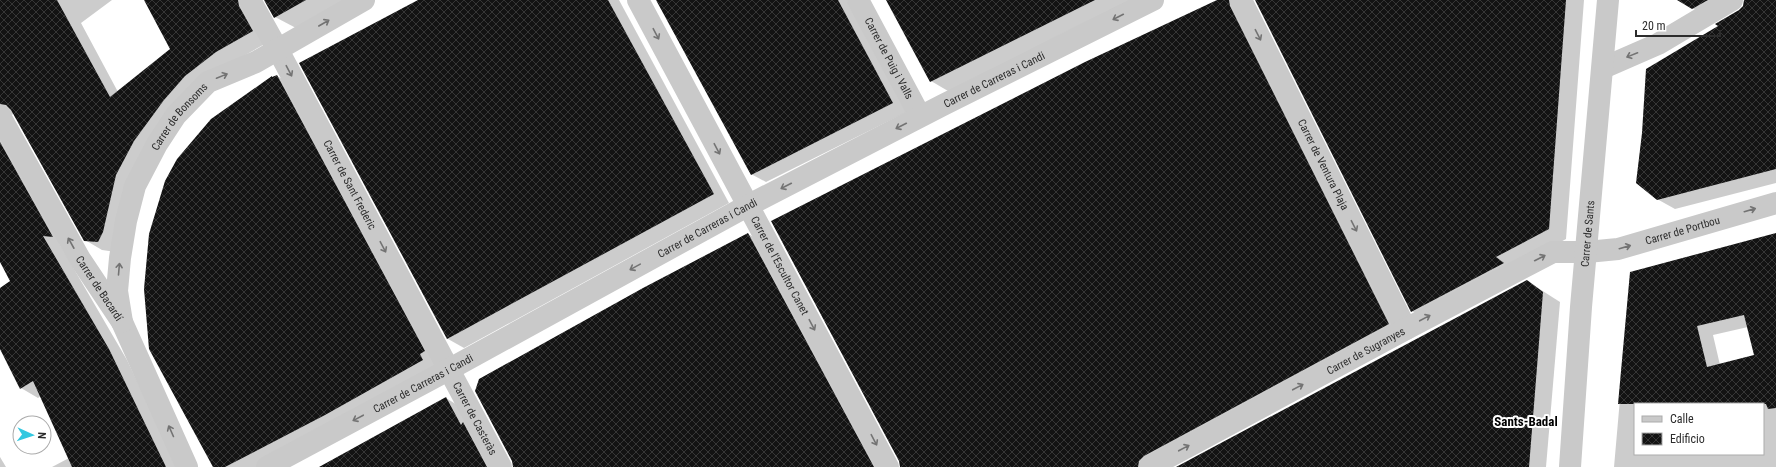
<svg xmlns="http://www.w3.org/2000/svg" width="1776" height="467" viewBox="0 0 1776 467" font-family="'Roboto Condensed',sans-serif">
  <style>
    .shadow { fill: #0003; fill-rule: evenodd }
    .building { fill: url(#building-cross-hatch); fill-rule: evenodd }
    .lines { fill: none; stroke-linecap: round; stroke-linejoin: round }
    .minor { stroke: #c9c9c9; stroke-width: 22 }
    .oneway { stroke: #737373 }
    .labels { text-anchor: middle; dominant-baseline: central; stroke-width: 4; stroke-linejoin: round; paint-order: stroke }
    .street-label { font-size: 11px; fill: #2c2c2c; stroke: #fff }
    .quarter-label { font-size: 13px; font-weight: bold; fill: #000; stroke: #fff }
  </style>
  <defs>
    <pattern id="building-cross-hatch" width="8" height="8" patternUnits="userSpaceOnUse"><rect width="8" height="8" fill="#131313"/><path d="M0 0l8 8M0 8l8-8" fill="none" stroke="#363636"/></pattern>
  </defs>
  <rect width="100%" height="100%" fill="#fff"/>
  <g class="shadow">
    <polygon points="0,0 112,0 81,23 118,92 171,49 145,0 260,0 270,41 233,62 181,109 116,252 102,250 85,240 14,114 11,115 60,245 127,360 178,467 52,467 69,458 41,396 38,398 21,388 0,347 0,289 11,281 0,260"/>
    <polygon points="265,0 347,0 296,28 275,17"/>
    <polygon points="419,0 619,0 729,203 464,348 448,339 301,64"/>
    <polygon points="657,0 847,0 907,112 766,182 751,174"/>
    <polygon points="887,0 1135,0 948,91 931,81"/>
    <polygon points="1222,0 1236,0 1405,333 1159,467 901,467"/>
    <polygon points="1256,0 1584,0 1566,239 1513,268 1430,322 1412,311"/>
    <polygon points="1679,0 1741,0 1710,19"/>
    <polygon points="1745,0 1776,0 1776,183 1675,209 1657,199 1720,26 1739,11 1744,6"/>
    <polygon points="277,76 296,87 443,362 264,467 214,467"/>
    <polygon points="748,234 765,243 885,467 514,467"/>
    <path d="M1776,234v233h-162l17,-194zM1748,327l8,29 -36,9 -7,-30zM1635,404h128v50h-128z"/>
    <polygon points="1527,281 1560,302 1546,467 1179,467"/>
    <polygon points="446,398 462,408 498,467 321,467"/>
    <polygon points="0,457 6,467 0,467"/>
  </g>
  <g class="building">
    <polygon points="0,0 57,0 110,97 170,49 144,0 238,0 239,6 253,31 216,52 185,76 164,100 134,141 116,175 103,232 98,242 84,241 11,110 6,105 0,104"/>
    <polygon points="264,0 306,0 274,18"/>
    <polygon points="418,0 608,0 714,194 447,339 299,63"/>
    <polygon points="656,0 838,0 893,103 751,175"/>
    <polygon points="886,0 1095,0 930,82"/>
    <polygon points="1217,0 1229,0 1230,6 1389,324 1144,456 1139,461 1138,467 900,467 899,461 771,221 1085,62"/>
    <polygon points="1255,0 1566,0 1549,229 1496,257 1504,263 1411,312"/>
    <polygon points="1677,0 1708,0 1692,9"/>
    <polygon points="1744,0 1776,0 1776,169 1657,200 1636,183 1642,133 1646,69 1718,26 1715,24 1739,10 1743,6"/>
    <polygon points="277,75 425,351 420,354 423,360 325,415 225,467 213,467 149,349 144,289 149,234 165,181 177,159 211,119 272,76 272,77"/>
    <polygon points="0,142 53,237 43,236 109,349 166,467 72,467 33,381 20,389 0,349 0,288 10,281 0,262"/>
    <polygon points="748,233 874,467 513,467 512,461 475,391 479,379 643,288"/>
    <path d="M1776,233v175l-8,1 -2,-5h-148l12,-132zM1744,315l10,40 -47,12 -10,-41z"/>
    <polygon points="1527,280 1543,292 1529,467 1176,467"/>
    <polygon points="446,397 461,425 463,422 487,467 319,467"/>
  </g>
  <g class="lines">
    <g class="minor">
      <path id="s1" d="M250,0l28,50 223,417"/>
      <path id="s2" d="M638,0l250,467"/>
      <path id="s3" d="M858,0l62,116"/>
      <path id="s4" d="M1241,0l165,329"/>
      <polyline points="1603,68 1658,44 1732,0"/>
      <path id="s5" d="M0,116l80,143 42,63 65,145"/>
      <path id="s6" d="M122,322l-5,-31 3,-33 6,-37 9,-35 22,-42 19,-29 32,-33 48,-20 108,-62"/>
      <path id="s7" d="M267,467l181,-97 299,-164 196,-101 210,-105"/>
      <path id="s8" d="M1150,467l256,-138 147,-77h34l31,-3 158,-46"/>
      <path id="s9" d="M1570,467l11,-160 27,-307"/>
    </g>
  </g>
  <defs><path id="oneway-shaft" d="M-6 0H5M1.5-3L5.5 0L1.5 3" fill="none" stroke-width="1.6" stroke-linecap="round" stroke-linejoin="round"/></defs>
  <g class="oneway">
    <use href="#oneway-shaft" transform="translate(1118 17) rotate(153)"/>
    <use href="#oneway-shaft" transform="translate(324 23) rotate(-30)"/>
    <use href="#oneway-shaft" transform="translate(656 34) rotate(62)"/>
    <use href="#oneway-shaft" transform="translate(1258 35) rotate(63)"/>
    <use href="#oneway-shaft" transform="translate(1632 55) rotate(158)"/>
    <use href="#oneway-shaft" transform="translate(289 71) rotate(62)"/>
    <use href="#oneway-shaft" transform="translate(222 76) rotate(-22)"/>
    <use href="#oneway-shaft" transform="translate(901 126) rotate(153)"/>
    <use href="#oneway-shaft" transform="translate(717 149) rotate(62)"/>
    <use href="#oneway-shaft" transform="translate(786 186) rotate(153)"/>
    <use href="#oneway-shaft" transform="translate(1750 210) rotate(-16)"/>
    <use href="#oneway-shaft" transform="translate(1354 226) rotate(63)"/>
    <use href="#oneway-shaft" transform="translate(71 243) rotate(-119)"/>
    <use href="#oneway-shaft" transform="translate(383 247) rotate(62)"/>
    <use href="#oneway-shaft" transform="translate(1625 247) rotate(-16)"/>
    <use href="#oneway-shaft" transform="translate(1540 258) rotate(-27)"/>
    <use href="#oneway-shaft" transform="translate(635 267) rotate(151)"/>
    <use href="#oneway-shaft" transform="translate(119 269) rotate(-85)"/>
    <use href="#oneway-shaft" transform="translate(1425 318) rotate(-28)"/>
    <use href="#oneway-shaft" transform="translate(812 325) rotate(62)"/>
    <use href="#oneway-shaft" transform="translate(1298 387) rotate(-28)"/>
    <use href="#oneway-shaft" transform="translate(358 418) rotate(152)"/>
    <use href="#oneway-shaft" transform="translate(171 431) rotate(-114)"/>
    <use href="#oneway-shaft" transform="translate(874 440) rotate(62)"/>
    <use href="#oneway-shaft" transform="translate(1184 448) rotate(-28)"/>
  </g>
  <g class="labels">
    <g class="street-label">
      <text stroke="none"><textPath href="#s3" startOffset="66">Carrer de Puig i Valls</textPath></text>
      <text stroke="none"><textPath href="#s7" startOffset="824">Carrer de Carreras i Candi</textPath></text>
      <text stroke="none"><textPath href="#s6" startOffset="221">Carrer de Bonsoms</textPath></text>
      <text stroke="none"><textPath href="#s4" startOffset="184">Carrer de Ventura Plaja</textPath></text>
      <text stroke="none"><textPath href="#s1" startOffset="210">Carrer de Sant Frederic</textPath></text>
      <text stroke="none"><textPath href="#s7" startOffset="501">Carrer de Carreras i Candi</textPath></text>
      <text stroke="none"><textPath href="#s8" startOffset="589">Carrer de Portbou</textPath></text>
      <text stroke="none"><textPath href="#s9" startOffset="234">Carrer de Sants</textPath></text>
      <text stroke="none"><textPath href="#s2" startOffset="301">Carrer de l'Escultor Canet</textPath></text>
      <text stroke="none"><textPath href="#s5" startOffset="199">Carrer de Bacardí</textPath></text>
      <text stroke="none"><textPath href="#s8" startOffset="245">Carrer de Sugranyes</textPath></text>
      <text stroke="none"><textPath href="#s7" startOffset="177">Carrer de Carreras i Candi</textPath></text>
      <text stroke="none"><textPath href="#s1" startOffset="475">Carrer de Casteràs</textPath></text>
    </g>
    <g class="quarter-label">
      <text x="1526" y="421">Sants-Badal</text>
    </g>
  </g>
  <rect x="1634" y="403" width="130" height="52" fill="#ffffff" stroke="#ababab"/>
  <rect x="1642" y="416" width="20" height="6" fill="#c9c9c9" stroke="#ababab"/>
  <text x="1670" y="423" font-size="12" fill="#2c2c2c">Calle</text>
  <rect x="1642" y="433" width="20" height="12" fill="url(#building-cross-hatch)" stroke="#ababab"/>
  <text x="1670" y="443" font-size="12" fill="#2c2c2c">Edificio</text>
  <g transform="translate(32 435) rotate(93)"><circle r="19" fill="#ffffff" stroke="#ababab"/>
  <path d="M0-3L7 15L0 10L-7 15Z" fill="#32c8e0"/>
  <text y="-6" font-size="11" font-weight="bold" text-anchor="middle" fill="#2c2c2c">N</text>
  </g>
  <path d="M1636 30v6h84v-6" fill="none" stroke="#2c2c2c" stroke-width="2"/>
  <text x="1642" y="30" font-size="12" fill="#2c2c2c" stroke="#ffffff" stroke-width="3" paint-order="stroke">20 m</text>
</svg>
